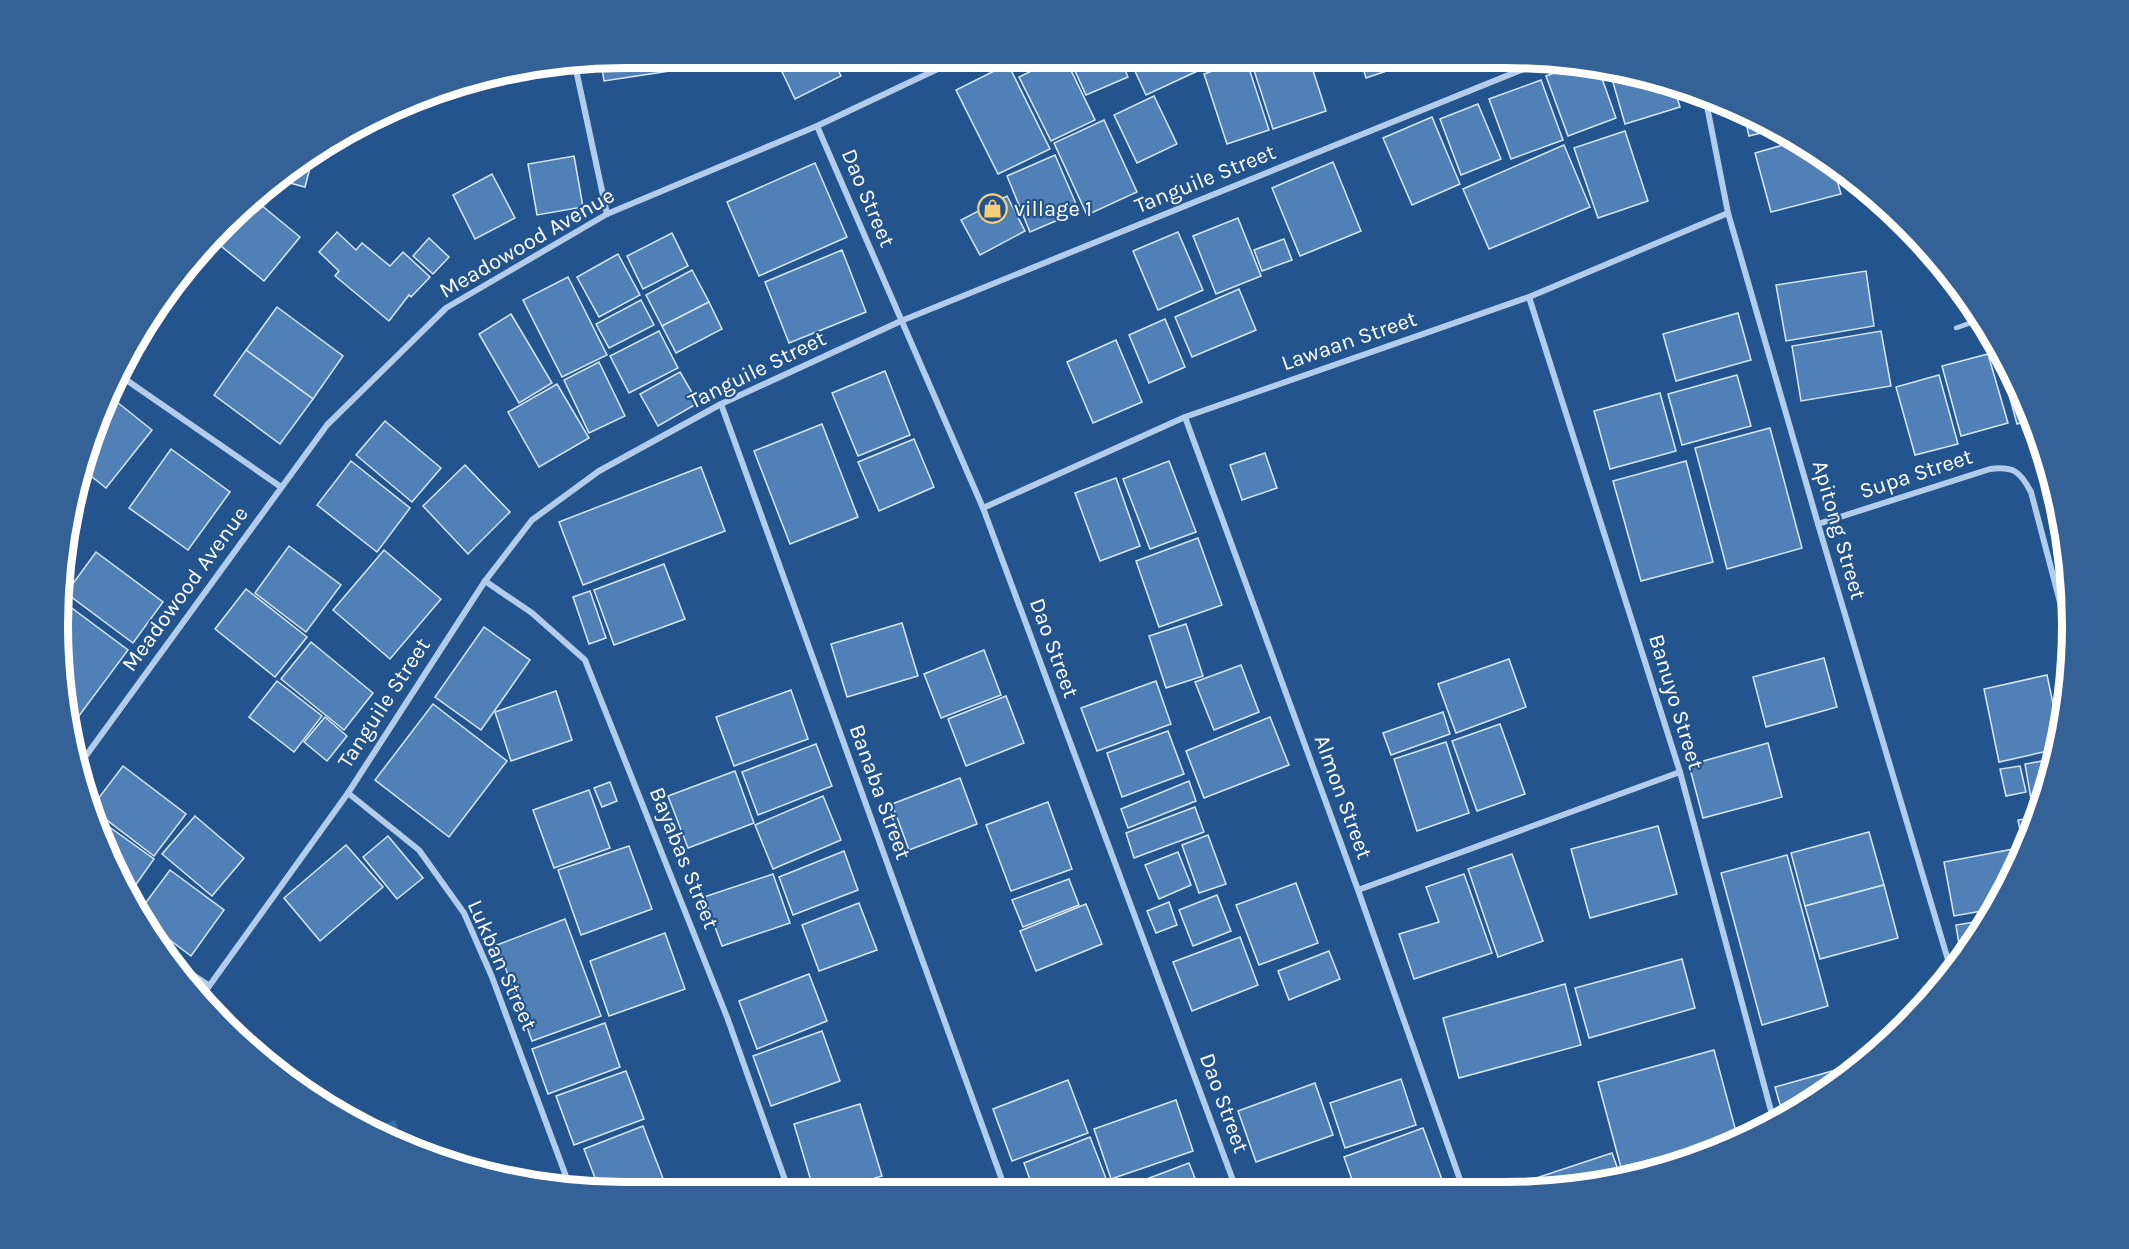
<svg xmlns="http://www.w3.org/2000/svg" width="2129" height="1249" viewBox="0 0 2129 1249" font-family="Karla,sans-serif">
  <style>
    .green { fill: #366eaa }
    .building { fill: #5080b6; stroke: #d6e7f8; stroke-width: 1.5 }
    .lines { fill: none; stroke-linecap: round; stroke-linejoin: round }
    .lane { stroke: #b1cdeb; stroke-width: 4.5 }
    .street { stroke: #b1cdeb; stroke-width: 6 }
    .labels { text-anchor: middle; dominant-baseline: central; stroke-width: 4.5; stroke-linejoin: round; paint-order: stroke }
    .street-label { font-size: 22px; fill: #fff; stroke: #23548d }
    .poi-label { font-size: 22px; fill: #fff; stroke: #23548d; text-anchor: start }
    .rim { fill: none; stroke: #fff; stroke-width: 8 }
  </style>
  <rect width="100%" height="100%" fill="#23548d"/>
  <polygon class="green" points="395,1120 403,1143 373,1128"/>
  <g class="building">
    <polygon points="624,57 674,57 676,70 604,81 601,61"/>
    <polygon points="775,57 832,57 841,76 795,99"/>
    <polygon points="1058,58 1065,58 1095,120 1051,141 1019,77"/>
    <polygon points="1069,58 1120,58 1128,77 1086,95"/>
    <polygon points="1129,58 1200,58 1204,68 1146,95"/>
    <polygon points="1250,58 1309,58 1326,111 1273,129"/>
    <polygon points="1360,58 1418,58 1419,60 1366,78"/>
    <polygon points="1246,59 1269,130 1227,144 1204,74"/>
    <polygon points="1008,64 1050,149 998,174 956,90"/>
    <polygon points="1576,65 1599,70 1616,118 1568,136 1546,76"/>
    <polygon points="1610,72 1673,84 1680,107 1625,124"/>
    <polygon points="1541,80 1563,140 1511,159 1489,99"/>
    <polygon points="1154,96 1177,144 1137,163 1114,115"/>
    <polygon points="1478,104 1501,159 1461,175 1440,119"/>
    <polygon points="1744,115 1773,130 1749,136"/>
    <polygon points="1432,117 1460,184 1412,205 1383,138"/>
    <polygon points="1104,120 1137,192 1087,215 1054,143"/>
    <polygon points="1625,131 1648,201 1598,218 1574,148"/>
    <polygon points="1797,141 1819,152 1832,163 1841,194 1771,212 1755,153"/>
    <polygon points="1564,145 1590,207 1489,249 1463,189"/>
    <polygon points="1055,155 1079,211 1030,232 1007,176"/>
    <polygon points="313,156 305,187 275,179 279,174"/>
    <polygon points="574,156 583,207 537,215 528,164"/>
    <polygon points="1333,162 1361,231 1300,256 1272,188"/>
    <polygon points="815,163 847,237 759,276 727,202"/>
    <polygon points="492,174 515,218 475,239 453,195"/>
    <polygon points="1007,196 1025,231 980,255 961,220"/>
    <polygon points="255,200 300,237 264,281 216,242"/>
    <polygon points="1238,218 1261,276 1216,294 1193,236"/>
    <polygon points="337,232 356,250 362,243 390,266 403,252 430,277 411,297 409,295 389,321 335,276 339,271 319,252"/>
    <polygon points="1178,232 1203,290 1158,310 1133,251"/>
    <polygon points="672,233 688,266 643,289 627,256"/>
    <polygon points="429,238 449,257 433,274 413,256"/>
    <polygon points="1284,239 1292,260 1262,271 1254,250"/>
    <polygon points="842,250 866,312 789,343 765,282"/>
    <polygon points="618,254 640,295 599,317 577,277"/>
    <polygon points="692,270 709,302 662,326 646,295"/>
    <polygon points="1866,271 1874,326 1786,341 1776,285"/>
    <polygon points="568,277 607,355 562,377 523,300"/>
    <polygon points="1239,289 1256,330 1192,357 1175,317"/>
    <polygon points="641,300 654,325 609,348 596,324"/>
    <polygon points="709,302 722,329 676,353 662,326"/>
    <polygon points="277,307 343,356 313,399 246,350"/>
    <polygon points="1738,313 1751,360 1676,381 1663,334"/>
    <polygon points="511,314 552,383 519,403 479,334"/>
    <polygon points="1165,319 1185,367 1149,383 1129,335"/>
    <polygon points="659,331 678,368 629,393 610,356"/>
    <polygon points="1881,331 1891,386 1801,401 1792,346"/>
    <polygon points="1116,340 1142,402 1093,423 1067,362"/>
    <polygon points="246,350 313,399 280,444 214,395"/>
    <polygon points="1997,351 2029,407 2033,420 2017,424"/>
    <polygon points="1988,354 2008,423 1961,436 1942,366"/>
    <polygon points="599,362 625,416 589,433 564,380"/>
    <polygon points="885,371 910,435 858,456 832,393"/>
    <polygon points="680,372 698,403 658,426 640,394"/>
    <polygon points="1737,375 1751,426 1682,445 1668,394"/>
    <polygon points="1939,375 1958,444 1915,455 1896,387"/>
    <polygon points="557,384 589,438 539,467 508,412"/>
    <polygon points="1660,393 1676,451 1610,469 1594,411"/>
    <polygon points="112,398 152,430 106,488 81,468"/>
    <polygon points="385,421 441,468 412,502 356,455"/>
    <polygon points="822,424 858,517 790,544 754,451"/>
    <polygon points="1770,428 1802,548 1727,569 1695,448"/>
    <polygon points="914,439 934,487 879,511 858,462"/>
    <polygon points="171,449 230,492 188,550 129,508"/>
    <polygon points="1265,453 1277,488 1242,500 1230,465"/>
    <polygon points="351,461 410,508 377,552 317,505"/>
    <polygon points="1169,461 1196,532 1150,549 1123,479"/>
    <polygon points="1686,461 1713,562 1641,581 1613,481"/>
    <polygon points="465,465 510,512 468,554 423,506"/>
    <polygon points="701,467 725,531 583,585 559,522"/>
    <polygon points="1116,478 1140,546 1100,561 1075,493"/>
    <polygon points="1198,538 1222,605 1159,627 1136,561"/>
    <polygon points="289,546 341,585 306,632 255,593"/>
    <polygon points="384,550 441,599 390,659 333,610"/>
    <polygon points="96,552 163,602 133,643 66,593"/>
    <polygon points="664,564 685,619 614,645 594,590"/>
    <polygon points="246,589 307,637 275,677 215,629"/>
    <polygon points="590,591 606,638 589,644 573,597"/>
    <polygon points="61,600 128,650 73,724 57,625"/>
    <polygon points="902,623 918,676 847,697 831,644"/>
    <polygon points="1186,624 1203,676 1166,688 1149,636"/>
    <polygon points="484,627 530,660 481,730 435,697"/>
    <polygon points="311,642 373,693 344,730 281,679"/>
    <polygon points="984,650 1001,695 941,718 924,674"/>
    <polygon points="1824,658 1837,707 1766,727 1753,677"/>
    <polygon points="1509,659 1526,707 1456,733 1438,684"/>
    <polygon points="1241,665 1259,712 1214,730 1195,682"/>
    <polygon points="2047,675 2060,737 2057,749 1999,762 1984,689"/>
    <polygon points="277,681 322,716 294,752 249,717"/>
    <polygon points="1156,681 1171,724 1097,751 1081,708"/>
    <polygon points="791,690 808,739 734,766 716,717"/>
    <polygon points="556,691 572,740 511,761 495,712"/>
    <polygon points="1006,696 1024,743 966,766 948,719"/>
    <polygon points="433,704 507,761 449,837 375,780"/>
    <polygon points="1443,712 1450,734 1391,755 1383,733"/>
    <polygon points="325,717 347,736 327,761 304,742"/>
    <polygon points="1270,717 1289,765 1204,798 1186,751"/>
    <polygon points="1500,724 1525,794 1477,811 1452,741"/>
    <polygon points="1168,731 1184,774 1122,797 1107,753"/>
    <polygon points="1446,742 1469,813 1417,831 1394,759"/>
    <polygon points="1768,743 1782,797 1703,818 1689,765"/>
    <polygon points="816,744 832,786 758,815 742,772"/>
    <polygon points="2054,759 2040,804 2032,805 2025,764"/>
    <polygon points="123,766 186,814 154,856 91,808"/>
    <polygon points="2020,766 2026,792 2006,796 2000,769"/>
    <polygon points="735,771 754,823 688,848 668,796"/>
    <polygon points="960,778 977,824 909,850 892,804"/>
    <polygon points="1189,781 1196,801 1128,828 1121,809"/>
    <polygon points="610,782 617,801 602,807 594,788"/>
    <polygon points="589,790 610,848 554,868 533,810"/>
    <polygon points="823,796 841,840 773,869 755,825"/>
    <polygon points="1048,802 1072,869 1011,891 986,825"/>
    <polygon points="1195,807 1204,832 1134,858 1126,833"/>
    <polygon points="94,816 154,859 132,890 93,818"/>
    <polygon points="195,816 244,858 212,896 162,854"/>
    <polygon points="2036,817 2029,841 2024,850 2018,820"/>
    <polygon points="1658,826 1677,894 1590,918 1571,849"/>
    <polygon points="1869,832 1884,885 1805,906 1791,853"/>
    <polygon points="1208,835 1226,884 1199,893 1182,845"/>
    <polygon points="388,836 423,878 397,899 363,857"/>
    <polygon points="346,845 383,887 320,941 284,898"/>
    <polygon points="629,846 652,909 581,935 558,870"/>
    <polygon points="2019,848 2020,857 1993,909 1954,916 1944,862"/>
    <polygon points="844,851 858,890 793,915 779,877"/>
    <polygon points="1178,852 1191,885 1159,899 1145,865"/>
    <polygon points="1512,854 1543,941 1498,957 1468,869"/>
    <polygon points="1787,855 1828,1006 1762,1025 1721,873"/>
    <polygon points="170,870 224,910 191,956 150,925 141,909"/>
    <polygon points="773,874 790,923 722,946 704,897"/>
    <polygon points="1464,874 1492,953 1414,979 1399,934 1439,922 1426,887"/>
    <polygon points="1069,879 1079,905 1023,927 1012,900"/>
    <polygon points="1296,883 1318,943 1259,965 1236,905"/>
    <polygon points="1884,885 1898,938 1820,959 1805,906"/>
    <polygon points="1217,895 1231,931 1193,946 1179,910"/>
    <polygon points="1169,902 1177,925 1156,933 1147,911"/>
    <polygon points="859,903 877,950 819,971 802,925"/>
    <polygon points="1086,904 1102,944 1036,971 1020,931"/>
    <polygon points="565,919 601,1016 532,1041 497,945"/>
    <polygon points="1987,920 1977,939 1961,958 1956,925"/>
    <polygon points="665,933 685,989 609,1016 590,961"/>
    <polygon points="1240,937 1258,985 1192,1011 1173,962"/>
    <polygon points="1329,951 1340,979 1289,1000 1278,971"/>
    <polygon points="1682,959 1695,1008 1589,1038 1575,988"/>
    <polygon points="809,974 827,1021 757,1049 739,1001"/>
    <polygon points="1565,984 1581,1045 1459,1078 1443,1018"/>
    <polygon points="605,1023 620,1067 548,1094 532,1049"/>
    <polygon points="822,1031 840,1081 771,1106 753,1056"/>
    <polygon points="1714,1050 1738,1139 1687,1162 1623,1175 1598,1082"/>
    <polygon points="1850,1066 1851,1068 1784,1118 1775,1087"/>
    <polygon points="626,1071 644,1119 574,1145 556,1096"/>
    <polygon points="1401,1079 1416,1125 1345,1148 1330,1103"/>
    <polygon points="1068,1080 1088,1133 1012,1161 993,1109"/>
    <polygon points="1315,1083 1333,1135 1256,1162 1238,1111"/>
    <polygon points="1176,1100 1193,1151 1111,1179 1094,1129"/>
    <polygon points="860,1104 882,1176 832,1191 814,1191 794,1124"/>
    <polygon points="643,1126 664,1181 640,1191 600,1191 584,1149"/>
    <polygon points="1423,1128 1444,1185 1429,1191 1356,1191 1344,1157"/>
    <polygon points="1090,1137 1107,1181 1082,1191 1034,1191 1024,1163"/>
    <polygon points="1612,1153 1620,1175 1542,1191 1504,1191 1503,1189"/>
    <polygon points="1189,1163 1200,1191 1115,1191"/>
  </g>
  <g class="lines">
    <g class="lane">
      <polyline points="1956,328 1982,319"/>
      <polyline points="168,958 208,984"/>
    </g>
    <g class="street">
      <polyline points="575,65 607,214"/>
      <polyline points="1705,96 1728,213 1818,524 1951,970"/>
      <polyline points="817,126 983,508 1237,1191"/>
      <polyline points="1529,297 1680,772 1774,1122"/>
      <polyline points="122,377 281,487"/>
      <polyline points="721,404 1006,1191"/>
      <polyline points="1185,417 1358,890 1464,1191"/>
      <polyline points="983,508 1185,417 1529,297 1728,213"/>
      <path d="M1818,524l172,-55c23,-3 30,2 41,23l39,148"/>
      <polyline points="485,581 532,613 585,660 727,1017 789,1191"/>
      <polyline points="80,764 327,425 446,308 607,214 817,126 963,57"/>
      <polyline points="348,793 419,850 464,913 492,977 570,1187"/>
      <polyline points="1358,890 1680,772"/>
      <polyline points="202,996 348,793 485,581 532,520 599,471 721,404 901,321 1548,59"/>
    </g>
  </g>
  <defs>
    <symbol id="shop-ring" viewBox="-11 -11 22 22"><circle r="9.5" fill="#23548d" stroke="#f7cd74" stroke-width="1.5"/><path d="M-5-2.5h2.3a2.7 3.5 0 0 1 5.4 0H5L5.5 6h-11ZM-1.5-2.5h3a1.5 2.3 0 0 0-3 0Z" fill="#f7cd74"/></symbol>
  </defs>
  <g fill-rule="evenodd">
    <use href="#shop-ring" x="976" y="192" width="33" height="33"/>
  </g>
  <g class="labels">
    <g class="street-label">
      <text transform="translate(1205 179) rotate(-22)">Tanguile Street</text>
      <text transform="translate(868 198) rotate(67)">Dao Street</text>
      <text transform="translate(527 243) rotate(-30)">Meadowood Avenue</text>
      <text transform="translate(1349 341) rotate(-19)">Lawaan Street</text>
      <text transform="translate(757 370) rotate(-26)">Tanguile Street</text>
      <text transform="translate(1916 474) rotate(-18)">Supa Street</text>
      <text transform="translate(1839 530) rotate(74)">Apitong Street</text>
      <text transform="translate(185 589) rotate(-54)">Meadowood Avenue</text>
      <text transform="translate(1054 648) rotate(70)">Dao Street</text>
      <text transform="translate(1676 702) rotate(73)">Banuyo Street</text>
      <text transform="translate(384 703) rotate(-57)">Tanguile Street</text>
      <text transform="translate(880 792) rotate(70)">Banaba Street</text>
      <text transform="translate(1343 797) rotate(70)">Almon Street</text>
      <text transform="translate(684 858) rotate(68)">Bayabas Street</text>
      <text transform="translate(502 965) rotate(66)">Lukban Street</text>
      <text transform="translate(1224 1103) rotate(70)">Dao Street</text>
    </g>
    <g class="poi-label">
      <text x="1014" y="209">village 1</text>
    </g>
  </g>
  <path d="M0 0H2129V1249H0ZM625 68H1505A557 557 0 0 1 2062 625V625A557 557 0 0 1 1505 1182H625A557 557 0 0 1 68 625V625A557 557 0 0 1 625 68Z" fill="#356296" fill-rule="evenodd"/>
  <path class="rim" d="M625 68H1505A557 557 0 0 1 2062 625V625A557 557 0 0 1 1505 1182H625A557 557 0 0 1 68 625V625A557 557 0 0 1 625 68Z"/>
</svg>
